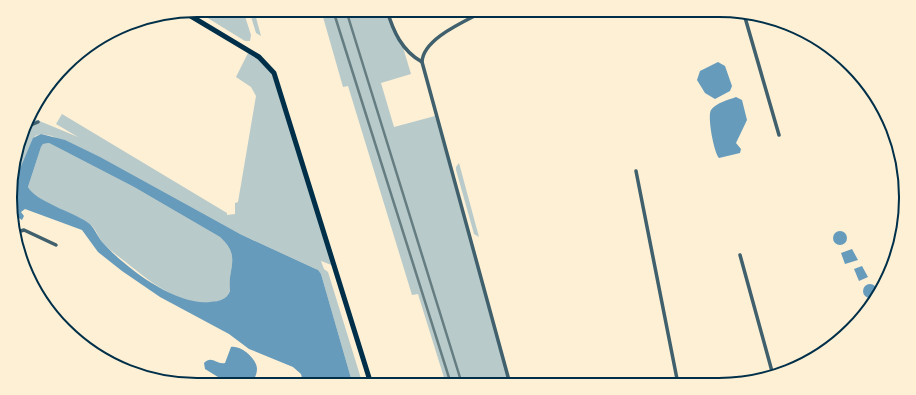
<svg xmlns="http://www.w3.org/2000/svg" width="916" height="395" viewBox="0 0 916 395" font-family="'Source Sans 3',sans-serif">
  <style>
    .green { fill: #b9caca }
    .water { fill: #669bbc; fill-rule: evenodd }
    .building { fill: #264d5e }
    .lines { fill: none; stroke-linecap: round; stroke-linejoin: round }
    .minor { stroke: #3f606c; stroke-width: 3.5 }
    .secondary { stroke: #003049; stroke-width: 5 }
    .rail { stroke: #657d81; stroke-width: 2.5 }
    .rim { fill: none; stroke: #003049; stroke-width: 2 }
  </style>
  <rect width="100%" height="100%" fill="#fdf0d5"/>
  <g class="green">
    <polygon points="220,10 243,10 251,35 250,41 245,41 206,17 213,11 216,13"/>
    <polygon points="249,10 254,10 261,36 256,33"/>
    <polygon points="321,10 387,10 402,44 411,74 381,83 394,127 435,116 510,384 446,384 418,294 412,295 348,86 343,87"/>
    <polygon points="249,51 270,68 334,266 321,261 324,269 328,272 363,385 353,385 321,274 316,269 240,234 52,136 41,134 35,136 23,161 14,191 14,161 30,117 78,137 56,124 62,114 227,213 227,215 235,214 235,203 238,202 256,96 251,87 236,77"/>
    <path d="M49,143l85,44 86,50c22,20 7,31 10,54l-5,8c-36,14 -71,-14 -98,-36 -8,-6 -16,-12 -23,-19 -5,-5 -7,-13 -12,-18 -15,-13 -57,-24 -64,-39l13,-40 2,-3z"/>
    <polygon points="459,163 479,237 474,234 456,170 456,167"/>
  </g>
  <g class="water">
    <polygon points="718,62 725,66 732,86 730,91 715,99 705,93 697,80 700,71"/>
    <path d="M736,97l6,3 5,20 -11,23 5,6 -1,4 -21,5c-5,-5 -12,-42 -8,-48 5,-7 17,-10 25,-13z"/>
    <path d="M41,134l24,6 35,17 140,77 78,36 3,4 32,111h-49l-3,-11 -8,-7 -44,-18 -20,-15 -69,-37 -38,-26 -24,-19 -16,-22 -57,-21 -4,3 3,4 -2,4 -8,-5v-24l4,-18 15,-35zM49,143l85,44 86,50c22,20 7,31 10,54 -4,9 -10,10 -20,11 -34,4 -84,-34 -106,-58 -7,-7 -9,-17 -17,-22 -14,-10 -52,-21 -59,-35l13,-40 2,-3z"/>
    <circle cx="840" cy="238" r="7"/>
    <polygon points="852,249 858,260 845,264 841,253"/>
    <polygon points="862,266 868,277 859,281 854,269"/>
    <circle cx="870" cy="291" r="7"/>
    <path d="M231,347c10,-2 26,12 26,22 0,5 -3,11 -6,16h-34l1,-8 -13,-8 -1,-6c8,-8 12,2 21,0z"/>
  </g>
  <polygon class="building" points="203,10 212,10 207,14"/>
  <g class="lines">
    <g class="minor">
      <path d="M387,10c6,21 15,41 35,52"/>
      <path d="M486,10c-20,11 -63,28 -64,52l88,322"/>
      <polyline points="744,14 779,135"/>
      <polyline points="26,127 38,122"/>
      <polyline points="14,163 14,159"/>
      <polyline points="636,171 678,384"/>
      <polyline points="14,233 24,230 56,245"/>
      <polyline points="740,255 773,375"/>
    </g>
    <polyline class="secondary" points="184,12 259,57 274,73 371,384"/>
    <g class="rail">
      <polyline points="333,10 451,384"/>
      <polyline points="346,10 462,384"/>
    </g>
  </g>
  <path d="M0 0H916V395H0ZM197 17H719A180 180 0 0 1 899 197V198A180 180 0 0 1 719 378H197A180 180 0 0 1 17 198V197A180 180 0 0 1 197 17Z" fill="#fdf0d5" fill-rule="evenodd"/>
  <path class="rim" d="M197 17H719A180 180 0 0 1 899 197V198A180 180 0 0 1 719 378H197A180 180 0 0 1 17 198V197A180 180 0 0 1 197 17Z"/>
</svg>
